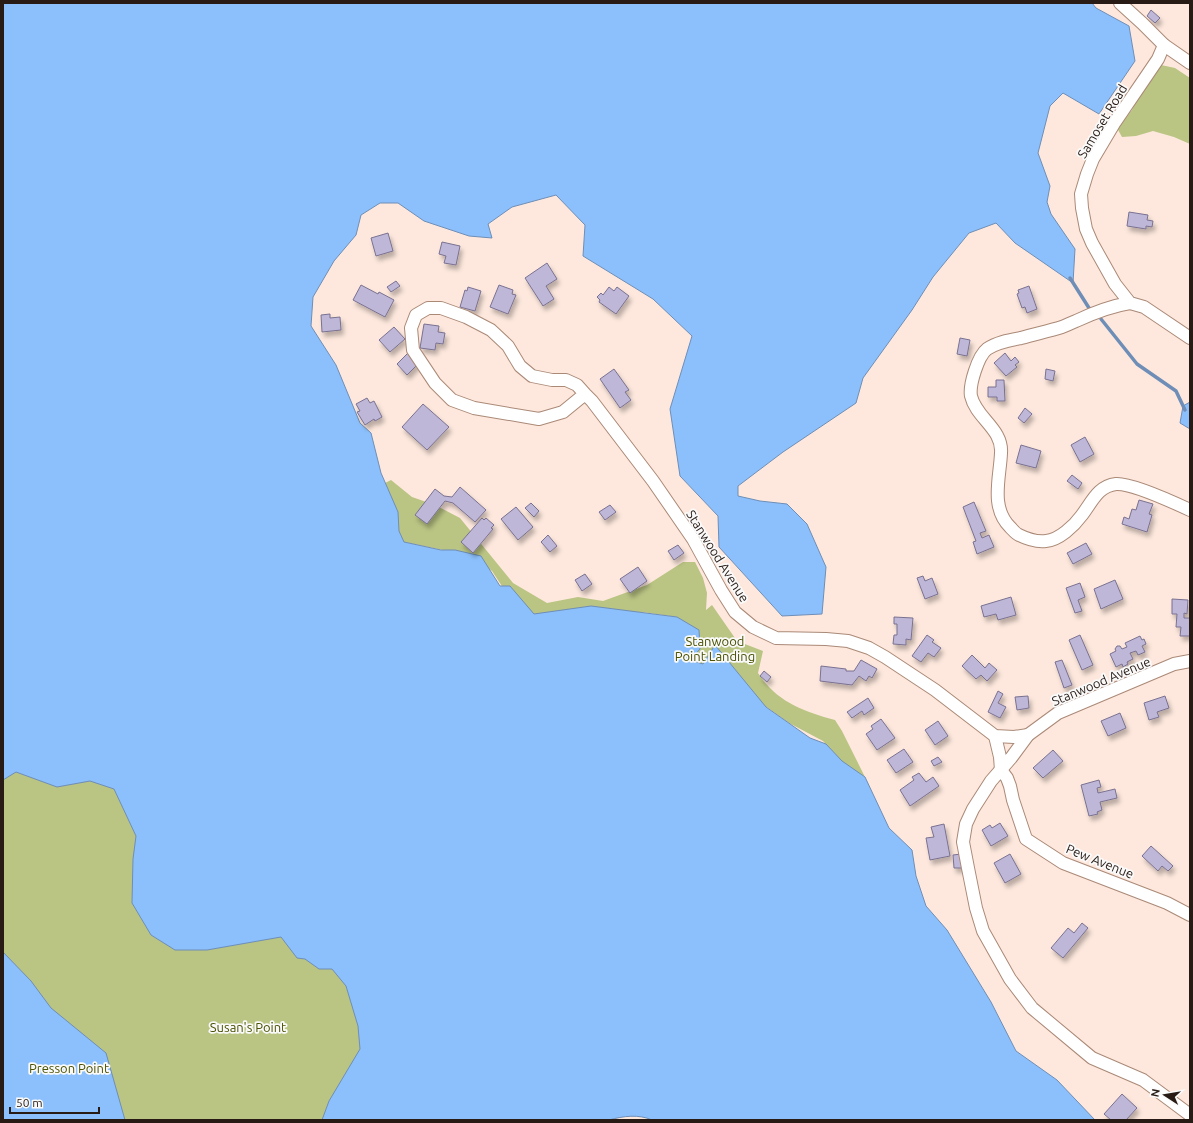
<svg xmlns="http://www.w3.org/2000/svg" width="1193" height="1123" viewBox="0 0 1193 1123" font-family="Ubuntu,sans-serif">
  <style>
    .green { fill: #bac483 }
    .water { fill: #8cc0fc; stroke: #6e8eb7 }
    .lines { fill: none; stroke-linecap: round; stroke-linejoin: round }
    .stream { stroke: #6e8eb7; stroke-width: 3.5 }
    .building { fill: #bfb7d8; stroke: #797190; filter: url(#shadow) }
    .minor-casing { stroke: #aa8977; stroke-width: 14 }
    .minor { stroke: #fff; stroke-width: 12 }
    .labels { text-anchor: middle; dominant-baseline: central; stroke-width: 3.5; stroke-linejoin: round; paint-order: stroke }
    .street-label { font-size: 13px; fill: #281b15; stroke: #fafafa }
    .park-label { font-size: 13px; fill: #4b5202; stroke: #fafafa }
  </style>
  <defs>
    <filter id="shadow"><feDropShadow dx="2.5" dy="4.5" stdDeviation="2" flood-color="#0004"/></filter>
  </defs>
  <rect width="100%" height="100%" fill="#fee8dd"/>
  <g class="green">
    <polygon points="1161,65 1175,68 1190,78 1190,144 1174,137 1153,131 1136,136 1122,137 1117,128 1132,110 1140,92 1152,79"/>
    <path d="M391,480l21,17 23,8 25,13 53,65 34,20 31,-6 25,4 44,-16 36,-23h12l8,16 4,15 -1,17 6,-5 25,36 26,10 -5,22c19,29 45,38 77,47l7,11 23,46 -20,-12 -22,-24 -34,-18 -28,-20 -75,-44 -3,-27 -6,-15 -35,-5 -54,2 -53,1 -24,-15 -19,-29 -20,-15 -73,-15 -22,-54z"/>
    <polygon points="3,767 104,772 269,930 345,973 411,1120 3,1120"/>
  </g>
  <g class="water">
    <path d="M3,3h1089l4,5 33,18 6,35 -36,53 -36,-21 -13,13 -12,47 12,33 -3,16 4,12 24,35 -2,34 -58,-40 -19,-20 -27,10 -36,44 -21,33 -49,68 -7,25 -73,49 -45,34v10l22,5 27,3 20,20 19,43 -4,47 -40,2 -63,-69 -1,-31 -38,-40 -10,-67 22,-73 -39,-37 -70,-43 2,-31 -29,-30 -44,12 -24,17 4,14 -23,-2 -45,-15 -26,-18h-18l-19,12 -5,20 -22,26 -21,36 -2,29 25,39 24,58 11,10 10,40 17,39 1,19 5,11 37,8h14l26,6 19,30h10l24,28 57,-8 86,11 22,13 1,19 -10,11 13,4 12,-19 51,62 44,31 16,6 16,17 23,16 24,51 23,22 4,26 10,30 21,24 44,72 25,49 41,29 38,40h-443c-13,-6 -29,-4 -43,0h-287l7,-19 31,-52 -2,-23 -12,-40 -14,-17h-13l-14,-10 -8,-1 -16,-21 -74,13h-32l-24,-15 -19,-32 1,-44 3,-23 -22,-47 -24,-8 -33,6 -41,-15 -13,8z"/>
    <polygon points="1190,402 1190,429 1180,423 1183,406"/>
    <polygon points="3,952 31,981 51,1008 106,1053 125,1120 3,1120"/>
  </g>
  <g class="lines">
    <g class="stream">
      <polyline points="1070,278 1089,308"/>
      <polyline points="1101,319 1137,364 1176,391 1185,410"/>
    </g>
  </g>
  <g class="building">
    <polygon points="1151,10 1160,18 1155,23 1147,16"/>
    <polygon points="1129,212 1148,215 1147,220 1153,221 1152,227 1146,226 1146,229 1127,226"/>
    <polygon points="388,233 393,251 376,256 371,238"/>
    <polygon points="442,242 460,246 456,265 444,263 446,256 439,254"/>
    <polygon points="547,263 557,279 546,286 554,299 543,306 525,278"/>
    <polygon points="396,281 400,286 391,292 387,287"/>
    <polygon points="361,285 378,294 379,292 394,300 385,317 353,300"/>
    <polygon points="499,285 513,290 512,294 516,295 508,314 490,307"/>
    <polygon points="1029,286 1037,309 1027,313 1025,307 1022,308 1017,294 1019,293 1018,290"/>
    <polygon points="468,287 481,291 475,311 460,307 465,290 467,291"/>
    <polygon points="609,287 614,291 617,287 629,296 616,314 599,302 600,300 597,297 601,293 603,295"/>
    <polygon points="330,314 330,318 340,317 341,330 322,332 321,315"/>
    <polygon points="424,324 439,326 438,332 445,333 443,344 436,343 435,350 420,348"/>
    <polygon points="394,327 405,339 390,352 379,340"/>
    <polygon points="960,338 970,340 967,356 957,354"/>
    <polygon points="408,353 418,364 407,375 397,364"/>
    <polygon points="1005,353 1011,361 1015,357 1019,362 1015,365 1017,367 1006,376 994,363"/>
    <polygon points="614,369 629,390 625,392 631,400 620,408 600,379"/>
    <polygon points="1046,369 1055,371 1053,381 1045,379"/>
    <polygon points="996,380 1004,380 1005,401 997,401 997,397 988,397 988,387 996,387"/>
    <polygon points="367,398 370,403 374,401 382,417 375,421 374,419 365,425 357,412 360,411 356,404"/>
    <polygon points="423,404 449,427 427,450 402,427"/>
    <polygon points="1025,408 1032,414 1024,423 1018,418"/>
    <polygon points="1085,437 1094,454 1080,462 1071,445"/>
    <polygon points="1021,445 1041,451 1036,468 1016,463"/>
    <polygon points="1072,475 1082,483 1078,489 1067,481"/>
    <polygon points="460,487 486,510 475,522 453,503 445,501 427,524 415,515 435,489 444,496 452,497"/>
    <polygon points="1139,500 1153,504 1149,514 1152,515 1147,532 1122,524 1124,517 1129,519 1132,509 1136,510"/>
    <polygon points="974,502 986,531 980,533 982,538 989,535 994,547 977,554 973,542 976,541 963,507"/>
    <polygon points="531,503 539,511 534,517 525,508"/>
    <polygon points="610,505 616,512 605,520 599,512"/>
    <polygon points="516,507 533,527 518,540 501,519"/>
    <polygon points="482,518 484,520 486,518 494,525 491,528 493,529 473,553 461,542"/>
    <polygon points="548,535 557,546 550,552 541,542"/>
    <polygon points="1086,543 1092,554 1073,564 1067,553"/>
    <polygon points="678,545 684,553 674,560 668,551"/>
    <polygon points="638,567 647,581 630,593 620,579"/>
    <polygon points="585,574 592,584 582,591 575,580"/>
    <polygon points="923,576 925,581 932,578 938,594 925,599 917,578"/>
    <polygon points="1115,580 1123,599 1101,609 1094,589"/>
    <polygon points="1080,583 1085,597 1078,600 1082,611 1075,613 1066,588"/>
    <polygon points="1011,597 1016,615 998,620 996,614 984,617 981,606"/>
    <polygon points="1172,599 1188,600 1187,614 1184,613 1184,618 1190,618 1190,636 1180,636 1181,627 1176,627 1177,614 1172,614"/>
    <polygon points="894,617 913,618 911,640 906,639 906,645 893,644 894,635 897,635 897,624 894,624"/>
    <polygon points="927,635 934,640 932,642 941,648 934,657 928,653 921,662 912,656"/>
    <polygon points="1080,635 1093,665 1082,670 1069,640"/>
    <polygon points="1140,636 1142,640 1144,639 1146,644 1142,646 1145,652 1138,655 1136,651 1130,653 1133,659 1127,662 1128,664 1123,667 1122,664 1116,667 1110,654 1116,651 1115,649 1117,646 1120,646 1122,649 1127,647 1125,643"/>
    <polygon points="972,655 985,668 989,663 997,670 987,681 981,675 976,679 962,666"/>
    <polygon points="861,660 877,669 872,678 869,676 866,681 859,676 852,685 820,681 821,666 846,669 846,671 854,671"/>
    <polygon points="1062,660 1072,685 1064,688 1055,662"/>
    <polygon points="764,671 771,677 767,682 760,676"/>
    <polygon points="998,691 1003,694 998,703 1006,707 1000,718 988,712"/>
    <polygon points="1028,696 1029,708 1017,710 1015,697"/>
    <polygon points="1165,696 1169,708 1157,712 1159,717 1149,720 1144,703"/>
    <polygon points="868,698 874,708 864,715 862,711 852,718 847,712"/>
    <polygon points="1120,713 1126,728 1108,736 1101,721"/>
    <polygon points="881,719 895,738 877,750 866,734 873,729 871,726"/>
    <polygon points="938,721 948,736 935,745 925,730"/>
    <polygon points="904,749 913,762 896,773 887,760"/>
    <polygon points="1053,750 1063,761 1043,778 1033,768"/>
    <polygon points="938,757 942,762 934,766 931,761"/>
    <polygon points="919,773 926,782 933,777 939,786 910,806 900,790 914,780 912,777"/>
    <polygon points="1099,780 1101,787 1097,788 1098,793 1115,789 1117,798 1100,802 1102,810 1097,812 1098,814 1089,816 1081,785"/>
    <polygon points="1000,823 1008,836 991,846 982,830 990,825 992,828"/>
    <polygon points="944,824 950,856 930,860 926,838 934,837 931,827"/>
    <polygon points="1151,846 1173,866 1168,871 1162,866 1158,871 1142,856"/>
    <polygon points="961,854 962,868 954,868 953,855"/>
    <polygon points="1010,854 1021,874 1005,883 994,863"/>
    <polygon points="1082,923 1088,928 1063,958 1051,948 1068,928 1074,933"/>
    <polygon points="1122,1094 1137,1108 1126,1120 1111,1120 1104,1114"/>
  </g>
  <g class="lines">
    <defs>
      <g id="minor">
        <polyline points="1120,3 1142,23 1164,45 1190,63"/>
        <polyline points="1164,45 1158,59 1141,84 1115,122 1093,159 1087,174 1081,194 1082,208 1086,229 1092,243 1115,284 1130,303 1144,307 1190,338"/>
        <path d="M1130,303c-19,3 -37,10 -54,18 -5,2 -9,4 -14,6 -13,4 -27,7 -41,11 -11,2 -24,4 -34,11 -9,7 -18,36 -16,47 5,22 32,33 30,57 -1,25 -11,54 9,74 3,3 6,7 9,8 8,4 18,7 27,6 13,-1 28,-15 36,-26 10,-13 16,-29 34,-31 16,-1 59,19 74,26"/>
        <polyline points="585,394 563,412 539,419 474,408 452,400 435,383 413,350 411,328 416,315 428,308 441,308 466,317 491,330 508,346 520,366 532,376 552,380 566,380 577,385 585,394 592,401 653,481 693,539 721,590 735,612 753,627 776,638 826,639 848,641 869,648 885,657 935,690 995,736 1014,737 1028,735"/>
        <polyline points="1190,661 1174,664 1058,713 1028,735 1011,758 991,781 973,809 966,824 963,842 968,868 976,908 983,931 1010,979 1032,1008 1092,1058 1143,1080 1190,1115"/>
        <polyline points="995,736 1000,757 1001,770"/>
        <polyline points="1001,770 1007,778 1010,786 1013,800 1026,839 1063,863 1167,903 1190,915"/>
      </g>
    </defs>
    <use href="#minor" class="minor-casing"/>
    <use href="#minor" class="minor"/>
  </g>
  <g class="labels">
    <g class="street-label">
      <text transform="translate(1102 121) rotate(-59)">Samoset Road</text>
      <text transform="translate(718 556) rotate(58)">Stanwood Avenue</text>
      <text transform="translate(1101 681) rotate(-23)">Stanwood Avenue</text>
      <text transform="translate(1100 861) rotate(22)">Pew Avenue</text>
    </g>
    <g class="park-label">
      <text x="715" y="641">Stanwood<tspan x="715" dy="15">Point Landing</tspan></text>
      <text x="248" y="1027">Susan's Point</text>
      <text x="69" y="1068">Presson Point</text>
    </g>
  </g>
  <rect width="1193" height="1123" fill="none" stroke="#281b15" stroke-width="8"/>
  <g transform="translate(1165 1095) rotate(282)" stroke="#fafafa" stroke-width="3" paint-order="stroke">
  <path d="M0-3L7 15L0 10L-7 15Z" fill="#281b15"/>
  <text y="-6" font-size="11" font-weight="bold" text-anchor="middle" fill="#281b15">N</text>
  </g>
  <path d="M10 1107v6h89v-6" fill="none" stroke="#281b15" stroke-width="2"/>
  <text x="16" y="1107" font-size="12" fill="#281b15" stroke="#fafafa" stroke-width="3" paint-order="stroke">50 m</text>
</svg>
